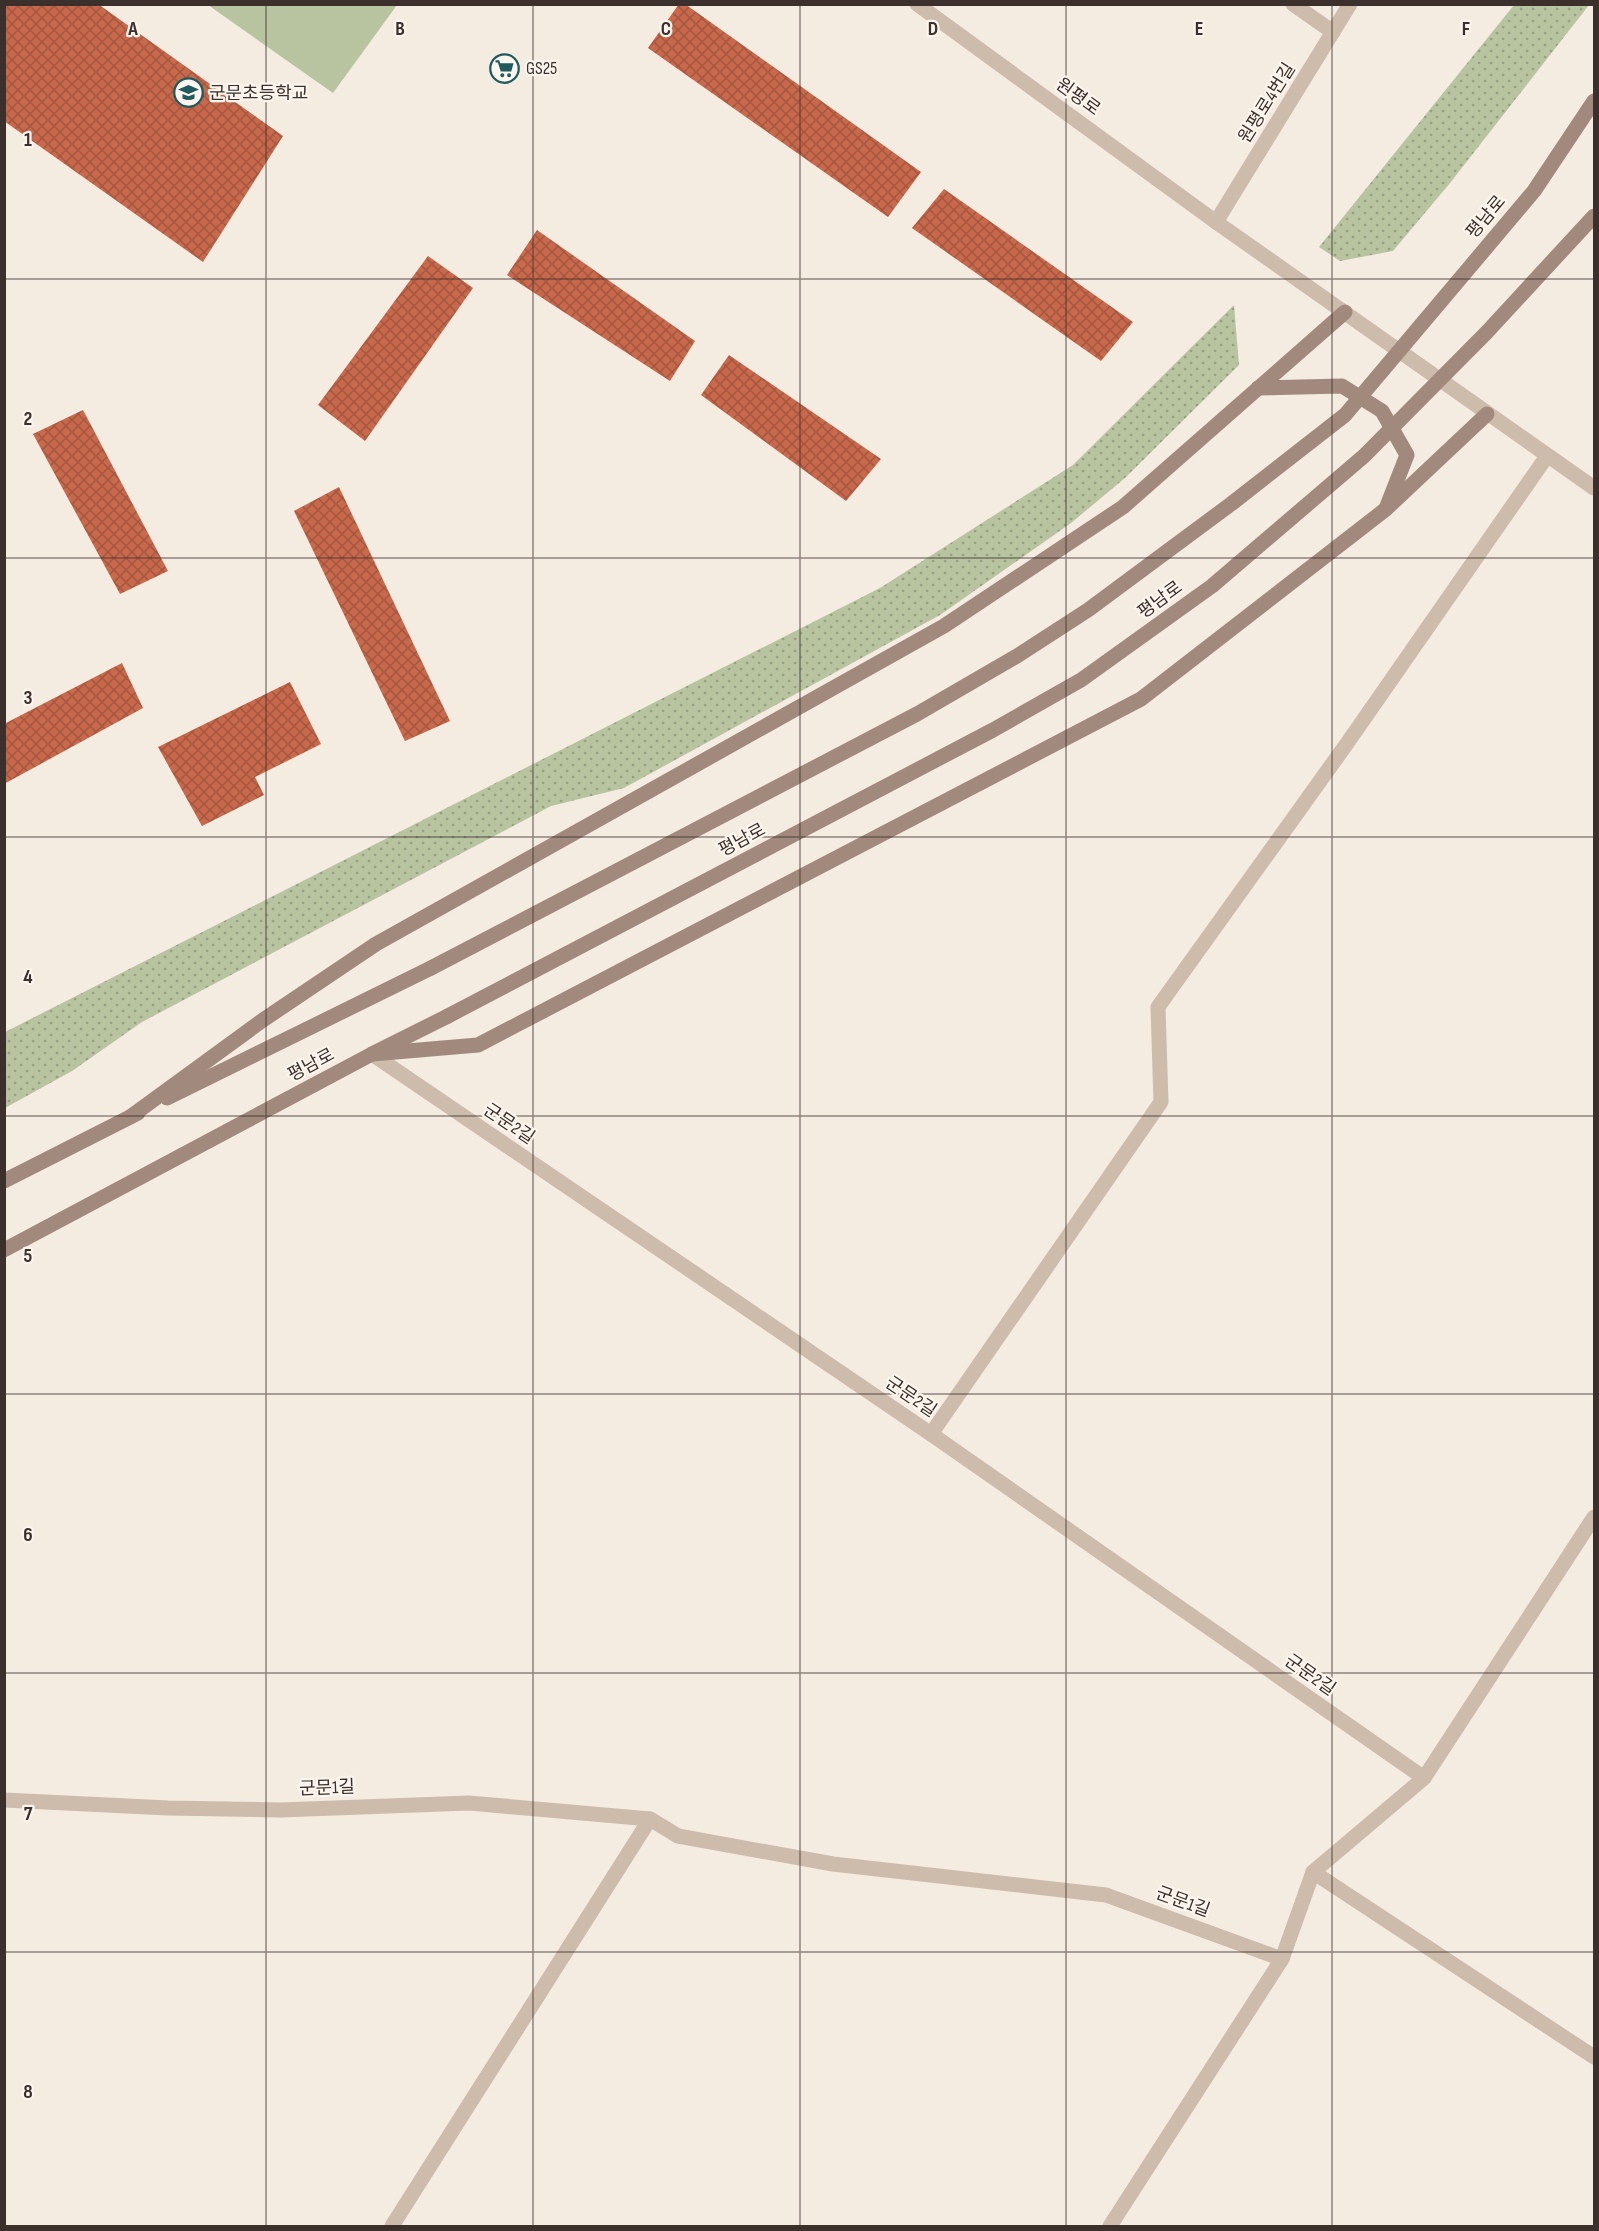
<svg xmlns="http://www.w3.org/2000/svg" width="1599" height="2231" viewBox="0 0 1599 2231" font-family="'Sofia Sans Condensed','Noto Sans KR',sans-serif">
  <style>
    .grass { fill: url(#grass-dots) }
    .green { fill: #b8c4a0 }
    .building { fill: url(#building-cross-hatch) }
    .lines { fill: none; stroke-linecap: round; stroke-linejoin: round }
    .service { stroke: #cdbbac; stroke-width: 15 }
    .minor { stroke: #cdbbac; stroke-width: 15 }
    .tertiary { stroke: #cdbbac; stroke-width: 15 }
    .secondary { stroke: #a18a7d; stroke-width: 15 }
    .secondary-bridge { stroke: #a18a7d; stroke-width: 15 }
    .grid { fill: none; stroke: #3b302b; stroke-width: 1.5; stroke-opacity: 0.55 }
    .labels { text-anchor: middle; dominant-baseline: central; stroke-width: 4.5; stroke-linejoin: round; paint-order: stroke }
    .poi-label { font-size: 18px; fill: #3b302b; stroke: #fbf5ee; text-anchor: start }
    .street-label { font-size: 18px; fill: #3b302b; stroke: #fbf5ee }
    .grid-label { font-size: 20px; text-anchor: middle; font-weight: bold; fill: #3b302b; stroke: #fbf5ee; stroke-width: 4.5; stroke-linejoin: round; paint-order: stroke }
  </style>
  <defs>
    <pattern id="grass-dots" width="8" height="8" patternUnits="userSpaceOnUse" patternTransform="scale(1.5)"><rect width="8" height="8" fill="#b8c4a0"/><path d="M2 2h.1M6 6h.1" fill="none" stroke="#97a083" stroke-width="1.8" stroke-linecap="round"/></pattern>
    <pattern id="building-cross-hatch" width="8" height="8" patternUnits="userSpaceOnUse" patternTransform="scale(1.5)"><rect width="8" height="8" fill="#c8694b"/><path d="M0 0l8 8M0 8l8-8" fill="none" stroke="#a4573f"/></pattern>
  </defs>
  <rect width="100%" height="100%" fill="#f4ebe1"/>
  <g class="grass">
    <polygon points="1514,5 1589,5 1450,183 1393,251 1340,261 1319,247"/>
    <polygon points="1234,305 1239,365 1125,478 1071,523 940,615 624,788 551,806 142,1022 72,1071 5,1108 5,1032 880,588 1073,465"/>
  </g>
  <polygon class="green" points="208,5 397,5 333,93"/>
  <g class="building">
    <polygon points="4,4 98,4 283,136 203,262 4,121"/>
    <polygon points="679,4 685,4 921,172 888,217 648,48"/>
    <polygon points="944,189 1133,322 1101,361 912,228"/>
    <polygon points="537,230 695,341 670,381 507,275"/>
    <polygon points="428,256 473,288 365,441 318,405"/>
    <polygon points="729,355 881,459 846,501 701,395"/>
    <polygon points="83,410 168,571 120,594 33,434"/>
    <polygon points="339,487 450,721 405,741 294,511"/>
    <polygon points="122,663 143,708 4,784 4,724"/>
    <polygon points="290,682 321,744 255,777 264,795 202,826 158,747"/>
  </g>
  <g class="lines">
    <polyline class="service" points="1216,222 1350,4"/>
    <g class="minor">
      <polyline points="1293,4 1333,32"/>
      <polyline points="372,1054 931,1434 1424,1778"/>
      <polyline points="931,1434 1161,1102 1158,1007 1348,742 1547,456"/>
      <polyline points="4,1800 168,1808 281,1810 469,1803 650,1819 678,1836 833,1864 1106,1895 1282,1959"/>
      <polyline points="1313,1872 1424,1778 1594,1517"/>
      <polyline points="392,2226 650,1819"/>
      <polyline points="1110,2226 1282,1959 1313,1872 1594,2057"/>
    </g>
    <polyline class="tertiary" points="917,4 1216,222 1594,488"/>
    <g class="secondary">
      <polyline points="1258,388 1342,386 1382,411 1407,455 1387,506"/>
      <polyline points="372,1054 478,1045 1141,699 1386,509 1487,414"/>
      <polyline points="167,1098 431,968"/>
      <polyline points="130,1117 263,1020 376,944 944,626 1123,507 1345,312"/>
      <polyline points="4,1181 138,1113"/>
      <polyline points="4,1250 372,1054 448,1016"/>
    </g>
    <g class="secondary-bridge">
      <polyline points="431,968 917,714 1017,656 1088,610 1231,504 1345,415 1534,191 1594,101"/>
      <polyline points="448,1016 993,730 1081,680 1212,586 1364,456 1487,332 1594,216"/>
    </g>
  </g>
  <path class="grid" d="M266,4v2222M533,4v2222M800,4v2222M1066,4v2222M1332,4v2222M4,279h1590M4,558h1590M4,837h1590M4,1116h1590M4,1394h1590M4,1673h1590M4,1952h1590"/>
  <defs>
    <symbol id="supermarket-ring" viewBox="-11 -11 22 22"><circle r="9.5" fill="#fbf5ee" stroke="#1f5a5e" stroke-width="1.5"/><path d="M-6-5.5h2.5l.6 2H6L4.5 2H-2.5L-4.4-4H-6ZM-1.5 3.2a1.3 1.3 0 1 0 .1 0ZM3 3.2a1.3 1.3 0 1 0 .1 0Z" fill="#1f5a5e"/></symbol>
    <symbol id="school-ring" viewBox="-11 -11 22 22"><circle r="9.5" fill="#fbf5ee" stroke="#1f5a5e" stroke-width="1.5"/><path d="M0-5L7-2L0 1L-7-2ZM-4 1L0 2.5L4 1V4Q0 6-4 4Z" fill="#1f5a5e"/></symbol>
  </defs>
  <g fill-rule="evenodd">
    <use href="#supermarket-ring" x="488" y="52" width="33" height="33"/>
    <use href="#school-ring" x="172" y="76" width="33" height="33"/>
  </g>
  <g class="labels">
    <g class="poi-label">
      <text x="526" y="68">GS25</text>
      <text x="209" y="93">군문초등학교</text>
    </g>
    <g class="street-label">
      <text transform="translate(1078 97) rotate(36)">원평로</text>
      <text transform="translate(1267 103) rotate(-58)">원평로4번길</text>
      <text transform="translate(1486 217) rotate(-50)">평남로</text>
      <text transform="translate(1160 600) rotate(-36)">평남로</text>
      <text transform="translate(742 840) rotate(-28)">평남로</text>
      <text transform="translate(311 1065) rotate(-28)">평남로</text>
      <text transform="translate(509 1124) rotate(34)">군문2길</text>
      <text transform="translate(911 1397) rotate(34)">군문2길</text>
      <text transform="translate(1310 1675) rotate(35)">군문2길</text>
      <text transform="translate(327 1788) rotate(-2)">군문1길</text>
      <text transform="translate(1183 1902) rotate(20)">군문1길</text>
    </g>
  </g>
  <g class="grid-label">
    <text x="133" y="35">A</text>
    <text x="400" y="35">B</text>
    <text x="666" y="35">C</text>
    <text x="933" y="35">D</text>
    <text x="1199" y="35">E</text>
    <text x="1466" y="35">F</text>
    <text x="28" y="146">1</text>
    <text x="28" y="425">2</text>
    <text x="28" y="704">3</text>
    <text x="28" y="983">4</text>
    <text x="28" y="1262">5</text>
    <text x="28" y="1541">6</text>
    <text x="28" y="1820">7</text>
    <text x="28" y="2098">8</text>
  </g>
  <rect width="1599" height="2231" fill="none" stroke="#3b302b" stroke-width="12"/>
</svg>
